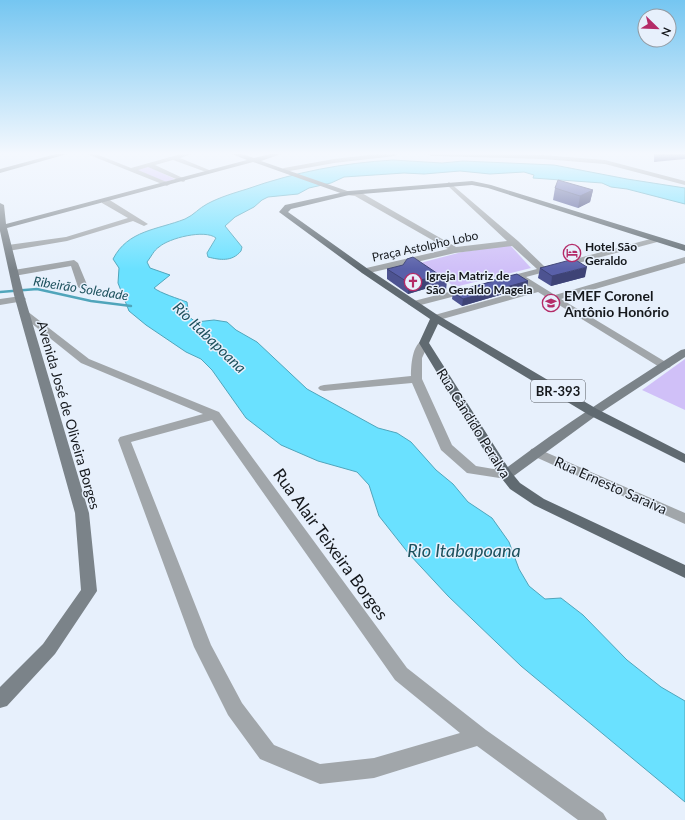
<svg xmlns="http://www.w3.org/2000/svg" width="685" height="820" viewBox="0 0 685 820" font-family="Lato,sans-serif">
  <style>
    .green { fill: #d0c0f8 }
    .water { fill: #6ae1ff; stroke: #50a5bb }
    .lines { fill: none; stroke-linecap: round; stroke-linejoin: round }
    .stream { stroke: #50a5bb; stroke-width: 2.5 }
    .street { fill: #a1a6aa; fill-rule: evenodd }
    .secondary { fill: #7b8389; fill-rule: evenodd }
    .primary { fill: #606a71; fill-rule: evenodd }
    .wall { fill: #4d5391 }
    .shaded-wall { fill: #3e4376 }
    .building { fill: #5960a9; stroke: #3e4376 }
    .labels { text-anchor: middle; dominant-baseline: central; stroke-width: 3; stroke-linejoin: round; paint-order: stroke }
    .far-street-label { font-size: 12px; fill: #15181c; stroke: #e7f0fc }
    .far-poi-label { font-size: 12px; font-weight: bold; fill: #15181c; stroke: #e7f0fc; text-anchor: start }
    .far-water-label { font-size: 13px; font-style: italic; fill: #1d515d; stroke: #e7f0fc }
    .shield { fill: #e7f0fc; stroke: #54595f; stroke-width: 1 }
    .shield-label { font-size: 13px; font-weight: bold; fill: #15181c }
    .poi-label { font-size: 14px; font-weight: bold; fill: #15181c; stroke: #e7f0fc; text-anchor: start }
    .street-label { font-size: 14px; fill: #15181c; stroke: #e7f0fc }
    .water-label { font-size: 15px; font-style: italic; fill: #1d515d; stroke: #e7f0fc }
    .near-street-label { font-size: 17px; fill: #15181c; stroke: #e7f0fc }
    .near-water-label { font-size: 18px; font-style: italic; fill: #1d515d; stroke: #e7f0fc }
  </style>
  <rect width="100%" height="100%" fill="#e7f0fc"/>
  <g class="green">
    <polygon points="145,167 149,167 175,179 165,182 136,170"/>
    <polygon points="510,245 531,268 455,287 420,263 462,252"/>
    <polygon points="685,359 685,410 642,390"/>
  </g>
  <path class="water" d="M393,160l49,3 21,-2 91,4 73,14 58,9v16l-58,-15 -16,-2 -9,-4 -69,-5 1,-3 -10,-3 -34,2 -30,-3 -36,3 -20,-1 -60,4 -13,6 -22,5 -11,6 -30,3 -6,3 -8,7 -19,10 -10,9 17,21 -1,4c-9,11 -21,9 -33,6l-1,-4 9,-15c-11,-9 -47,0 -57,9 -5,3 -8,10 -12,15l3,6 20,7 -16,13c6,5 25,11 33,14l2,15 7,5 18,-2 13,2 9,8 21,12 50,47 71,39 19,5 14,9 25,28 17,14 15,18 24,16 17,24 10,27 10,17 16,13 16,-1 22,17 44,45 34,27 24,14v101l-164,-136 -73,-70 -39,-42 -30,-38 -10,-31 -12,-13 -39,-11 -37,-16 -35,-27 -34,-48 -11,-11 -15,-7 -40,-27 -17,-14 -11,-28 1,-15 -6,-9c15,-29 44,-29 72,-40 9,-4 14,-11 22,-15 13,-7 27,-11 40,-15 48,-17 96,-26 146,-29z"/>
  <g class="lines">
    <polyline class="stream" points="0,292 37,289 91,301 131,306"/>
    <g class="street">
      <polygon points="87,154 96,154 131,168 181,154 192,154 180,158 214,172 209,173 173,160 155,165 185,179 185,181 183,182 148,167 138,170 169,183 170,184 167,186"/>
      <polygon points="377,154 398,154 395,156 334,163 284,172 281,170 284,168 334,159"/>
      <polygon points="428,154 543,155 605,160 685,181 685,185 605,164 543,159 431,156"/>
      <polygon points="449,182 518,241 545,267 658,237 662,239 661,241 526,277 555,295 685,257 685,263 561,299 669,364 671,366 669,368 661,368 538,292 439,320 431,320 430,318 431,316 531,288 517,280 505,283 500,280 502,278 537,269 512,246 455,253 365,274 362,273 361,271 362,269 448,249 355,196 346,195 346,191 360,192 456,247 507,241 447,185 446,184"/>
      <polygon points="102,199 108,199 148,224 144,226 133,221 67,241 8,251 4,248 8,245 66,237 128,218 102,203"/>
      <polygon points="74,260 78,263 88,287 86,289 83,290 78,287 71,266 14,276 10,273 14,270"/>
      <polygon points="468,287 473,290 471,292 413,307 408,304 410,302"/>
      <polygon points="21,296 24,297 26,299 24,301 0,305 0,299"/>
      <path d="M24,310l3,1 62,48 130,53 188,256 79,62 117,83 4,7h-29l-101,-74 -103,32 -54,6 -60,-25 -32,-44 -34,-68 -76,-207 2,-3 83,-23 -122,-51 -60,-48 -2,-2 2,-2zM212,420l183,260 65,53 -86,25 -54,6 -46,-19 -32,-42 -31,-58 -80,-203z"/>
      <path d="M424,340l5,3 -7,15v21l30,66 24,21 35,6 2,3 -2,3 -5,1 -39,-6 -26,-23 -29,-67 -88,8 -4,-1 -2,-2 2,-2 4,-1 87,-9c0,-10 1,-33 13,-36z"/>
      <polygon points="536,448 685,513 685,524 531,455 530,452 531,449"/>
    </g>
    <g class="secondary">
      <polygon points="56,154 67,154 0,173 0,169"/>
      <polygon points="232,154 242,154 254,158 270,154 281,154 261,161 353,193 349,195 346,195 253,162 7,228 24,295 89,513 97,591 55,654 7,706 0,708 0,687 43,644 81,590 75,513 14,295 0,231 0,203 4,205 6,224 247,160"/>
      <path d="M685,349v8l-88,58 -86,63 -5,1 -5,-1 -2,-3 2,-3c58,-44 119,-83 180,-122z"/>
    </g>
    <polygon class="primary" points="472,181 491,185 685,245 685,251 488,188 472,185 349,195 291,209 288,212 368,269 439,316 597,409 685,454 685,463 589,415 438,324 429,343 511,472 520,483 544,499 685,565 685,578 534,505 510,489 499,475 419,343 430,319 362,273 279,212 285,205 349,191"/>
  </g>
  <g class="wall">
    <polygon points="654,154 685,154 654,162"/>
    <polygon points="555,188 593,190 590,202 578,208 553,200"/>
    <polygon points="540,268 585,277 551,286 538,278"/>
    <polygon points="387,269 447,280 446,291 428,288 408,294 387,279"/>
    <polygon points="493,280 528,281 527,287 462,306 452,299 453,292 493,281"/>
  </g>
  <g class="shaded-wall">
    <polygon points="656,154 685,154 685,159 654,162"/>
    <polygon points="593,190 590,202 578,208 580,196"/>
    <polygon points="587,267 585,277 551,286 552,276"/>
    <polygon points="429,278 428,288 408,294 409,283"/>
    <polygon points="528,281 527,287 462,306 463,299"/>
  </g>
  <g class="building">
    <polygon points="558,180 593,190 580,196 555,188"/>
    <polygon points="413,257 447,280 429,278 409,283 387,269 403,265 407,259"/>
    <polygon points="574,259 587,267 552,276 540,268"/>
    <polygon points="517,274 528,281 463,299 453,292 494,281 493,280"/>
  </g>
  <linearGradient id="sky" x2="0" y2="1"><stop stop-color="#75c6f1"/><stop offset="0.57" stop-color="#f4f8fe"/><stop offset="1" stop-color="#f4f8fe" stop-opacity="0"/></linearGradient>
  <rect width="685" height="269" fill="url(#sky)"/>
  <defs>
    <symbol id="hotel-ring" viewBox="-11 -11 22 22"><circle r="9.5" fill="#e7f0fc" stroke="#b42b68" stroke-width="1.5"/><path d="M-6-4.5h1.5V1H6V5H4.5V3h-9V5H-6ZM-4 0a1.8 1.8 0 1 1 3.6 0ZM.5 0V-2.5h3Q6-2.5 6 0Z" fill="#b42b68"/></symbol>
    <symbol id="church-ring" viewBox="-11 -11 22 22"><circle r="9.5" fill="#e7f0fc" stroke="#b42b68" stroke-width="1.5"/><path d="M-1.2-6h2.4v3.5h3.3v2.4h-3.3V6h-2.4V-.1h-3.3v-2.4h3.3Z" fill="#b42b68"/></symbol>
    <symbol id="school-ring" viewBox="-11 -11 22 22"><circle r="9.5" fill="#e7f0fc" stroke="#b42b68" stroke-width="1.5"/><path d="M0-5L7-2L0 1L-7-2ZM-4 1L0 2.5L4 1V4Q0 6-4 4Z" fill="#b42b68"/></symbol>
  </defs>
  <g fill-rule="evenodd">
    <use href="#hotel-ring" x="562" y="243" width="20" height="20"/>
    <use href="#church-ring" x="403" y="272" width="20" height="20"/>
    <use href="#school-ring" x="541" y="293" width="20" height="20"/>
  </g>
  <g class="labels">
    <g class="far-street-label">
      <text transform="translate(425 246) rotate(-12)">Praça Astolpho Lobo</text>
    </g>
    <g class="far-poi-label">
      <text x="585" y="246">Hotel São<tspan x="585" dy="14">Geraldo</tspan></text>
      <text x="426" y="275">Igreja Matriz de<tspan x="426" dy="14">São Geraldo Magela</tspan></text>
    </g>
    <g class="far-water-label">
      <text transform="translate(81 288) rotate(9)">Ribeirão Soledade</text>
    </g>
    <rect class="shield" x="531" y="380" width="54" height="22" rx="3"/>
    <g class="shield-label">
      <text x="558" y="391">BR-393</text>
    </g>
    <g class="poi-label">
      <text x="564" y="295">EMEF Coronel<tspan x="564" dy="16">Antônio Honório</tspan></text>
    </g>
    <g class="street-label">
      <text transform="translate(69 415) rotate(74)">Avenida José de Oliveira Borges</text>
      <text transform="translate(474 423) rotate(58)">Rua Cândido Peralva</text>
      <text transform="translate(611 485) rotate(24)">Rua Ernesto Saraiva</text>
    </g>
    <g class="water-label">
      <text transform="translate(210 337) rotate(44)">Rio Itabapoana</text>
    </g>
    <g class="near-street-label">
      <text transform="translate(331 544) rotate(54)">Rua Alair Teixeira Borges</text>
    </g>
    <g class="near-water-label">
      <text x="464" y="550">Rio Itabapoana</text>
    </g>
  </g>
  <g transform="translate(657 28) rotate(113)"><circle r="19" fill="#e7f0fc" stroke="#939aa2"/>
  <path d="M0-3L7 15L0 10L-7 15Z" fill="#b42b68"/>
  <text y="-6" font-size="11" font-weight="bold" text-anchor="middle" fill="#15181c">N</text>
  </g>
</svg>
